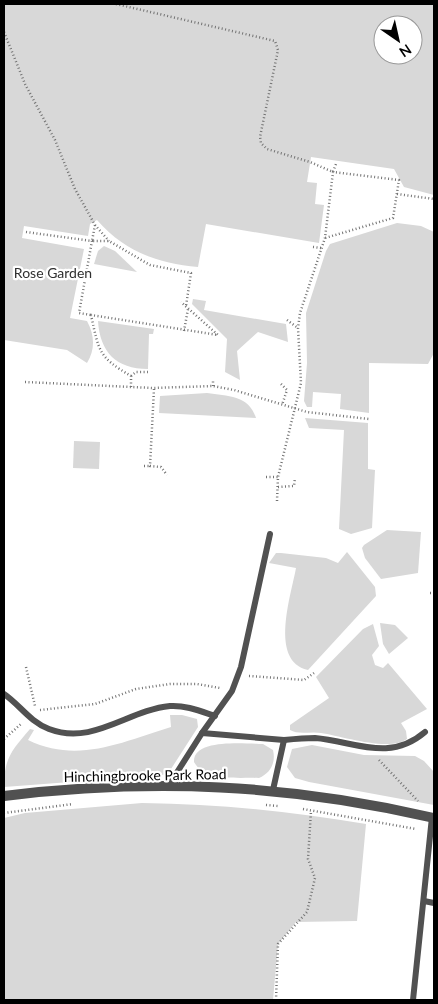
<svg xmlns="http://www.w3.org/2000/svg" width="438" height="1004" viewBox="0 0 438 1004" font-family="Lato,sans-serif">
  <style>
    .green { fill: #d8d8d8; fill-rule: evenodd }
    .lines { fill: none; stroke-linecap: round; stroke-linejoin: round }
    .path { stroke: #737373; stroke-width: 2.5; stroke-dasharray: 1 2.5; stroke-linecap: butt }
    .service { stroke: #515151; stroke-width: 6 }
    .tertiary { stroke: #515151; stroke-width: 10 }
    .labels { text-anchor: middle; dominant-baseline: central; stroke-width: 4.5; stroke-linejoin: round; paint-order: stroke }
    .park-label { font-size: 14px; fill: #2f2f2f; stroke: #fff }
    .street-label { font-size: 14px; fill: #000; stroke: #fff }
  </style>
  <rect width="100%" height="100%" fill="#fff"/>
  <g class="green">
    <path d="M4,4h430v191l-30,-8 -10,-18 -83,-12 -4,25 10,1 -2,21 9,1 -5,38 -113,-19 -8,43c-41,-4 -73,-15 -101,-47l-7,4 -2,12 -64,-10 -2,12 62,11 -14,69 17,3c8,15 8,29 0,42l-20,-13 -63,-10zM383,25h30v30h-30z"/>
    <polygon points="397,223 421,226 434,232 434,353 428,364 369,363 369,413 340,409 341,394 313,392 312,407 307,407 304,401 307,363 306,313 326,251 330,244"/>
    <polygon points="104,246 115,251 137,272 94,264 98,251"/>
    <polygon points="193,299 206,301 204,310 286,324 288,342 258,332 237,351 240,380 225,372 227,339 192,304"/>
    <path d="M98,321l56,8 -1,5h-4l-1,35c-32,0 -48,-17 -50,-48z"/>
    <path d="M207,393c20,3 42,2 49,25l-97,-5 1,-17z"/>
    <polygon points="305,418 368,423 368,469 375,470 372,528 351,534 339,529 344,430 309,428"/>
    <polygon points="74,441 100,442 99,469 73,468"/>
    <polygon points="387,530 421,532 418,573 381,579 365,558 362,548 364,545"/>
    <path d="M347,552l28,35 1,9 -68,74c-39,-9 -17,-74 -12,-102l-27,-5 7,-10h5l45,5 12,5z"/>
    <polygon points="380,623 395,625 408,638 389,654 383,644"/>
    <path d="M373,624l6,22 -7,9 3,10 8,3 5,-5 39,46 -26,14 5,8 1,8c-18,13 -65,-3 -86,-6 -9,-2 -23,2 -31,-3v-5l39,-27 -13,-21 47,-48z"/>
    <path d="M170,715h12l15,4 1,8 -27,42 -8,6 -159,12c0,-29 8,-37 26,-58l4,1 -6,10c50,24 94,2 143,-13z"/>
    <path d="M263,744l10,6c3,12 -2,23 -14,28 -21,-1 -54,4 -65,-16 -1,-24 52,-18 69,-18z"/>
    <polygon points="312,745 364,755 415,756 424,761 434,772 434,805 309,782 295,778 287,767 292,749"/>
    <path d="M142,803c77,1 148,8 224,21l-9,97 -61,1 -18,22 -5,56h-269v-182l21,-5z"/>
  </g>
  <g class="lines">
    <g class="path">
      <polyline points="116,4 275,41 278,50 260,137 261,143 267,149 310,162 333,172 336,164"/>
      <polyline points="4,32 25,84 55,140 75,189 95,225 109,241"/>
      <polyline points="397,194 434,199"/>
      <polyline points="95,225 92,241 109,241 150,265 191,273 186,306"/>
      <polyline points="26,232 92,241 79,313 91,315"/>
      <polyline points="313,247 322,248"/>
      <polyline points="287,320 298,328"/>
      <polyline points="184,331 188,309"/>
      <polyline points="131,376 136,372 148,372"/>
      <polyline points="25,382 153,388 213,386 234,390 307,412 369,419"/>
      <polyline points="281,384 287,390 282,405"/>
      <polyline points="213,386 213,379"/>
      <path d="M131,387v-11c-33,-19 -32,-25 -40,-61l127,20 -37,-33"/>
      <polyline points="154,389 150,466 161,467 167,475"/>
      <polyline points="144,466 150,466"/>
      <polyline points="266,477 278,477"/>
      <polyline points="278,487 294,486 295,478"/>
      <polyline points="277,501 278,477 301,383 298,328 300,313 325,238 333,172 399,180 393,218 325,238"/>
      <polyline points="430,593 434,593"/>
      <polyline points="26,667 35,706"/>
      <polyline points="249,676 304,680 314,673"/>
      <polyline points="40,710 95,704 136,689 170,684 197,684 220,688"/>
      <polyline points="4,739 21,724"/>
      <polyline points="379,760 418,801"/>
      <polyline points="266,805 278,806"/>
      <polyline points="303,809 416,829"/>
      <polyline points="4,813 73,804"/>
      <polyline points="276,1000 278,944 307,912 315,878 308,859 311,811"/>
    </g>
    <g class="service">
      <path d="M4,694c16,11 25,27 45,35 44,17 79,-19 121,-23 15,-1 30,5 45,10"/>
      <polyline points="202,733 232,691 241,667 270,534"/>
      <path d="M284,740c10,-1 21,-2 31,-2 39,3 74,25 110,-6"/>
      <polyline points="169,785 202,733 284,740 273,790"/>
      <polyline points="424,901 434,903"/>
      <polyline points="413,1000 432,817"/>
    </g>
    <path class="tertiary" d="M4,796c148,-18 285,-12 430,22"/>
  </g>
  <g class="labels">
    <g class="park-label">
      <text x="53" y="272">Rose Garden</text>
    </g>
    <g class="street-label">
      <text transform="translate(145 775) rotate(-1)">Hinchingbrooke Park Road</text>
    </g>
  </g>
  <rect width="438" height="1004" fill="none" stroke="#000000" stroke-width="10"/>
  <g transform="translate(398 40) rotate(146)"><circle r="24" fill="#ffffff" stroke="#999999"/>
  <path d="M0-4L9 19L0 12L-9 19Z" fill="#000000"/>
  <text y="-8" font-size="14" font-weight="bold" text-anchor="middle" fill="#000000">N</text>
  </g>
</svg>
